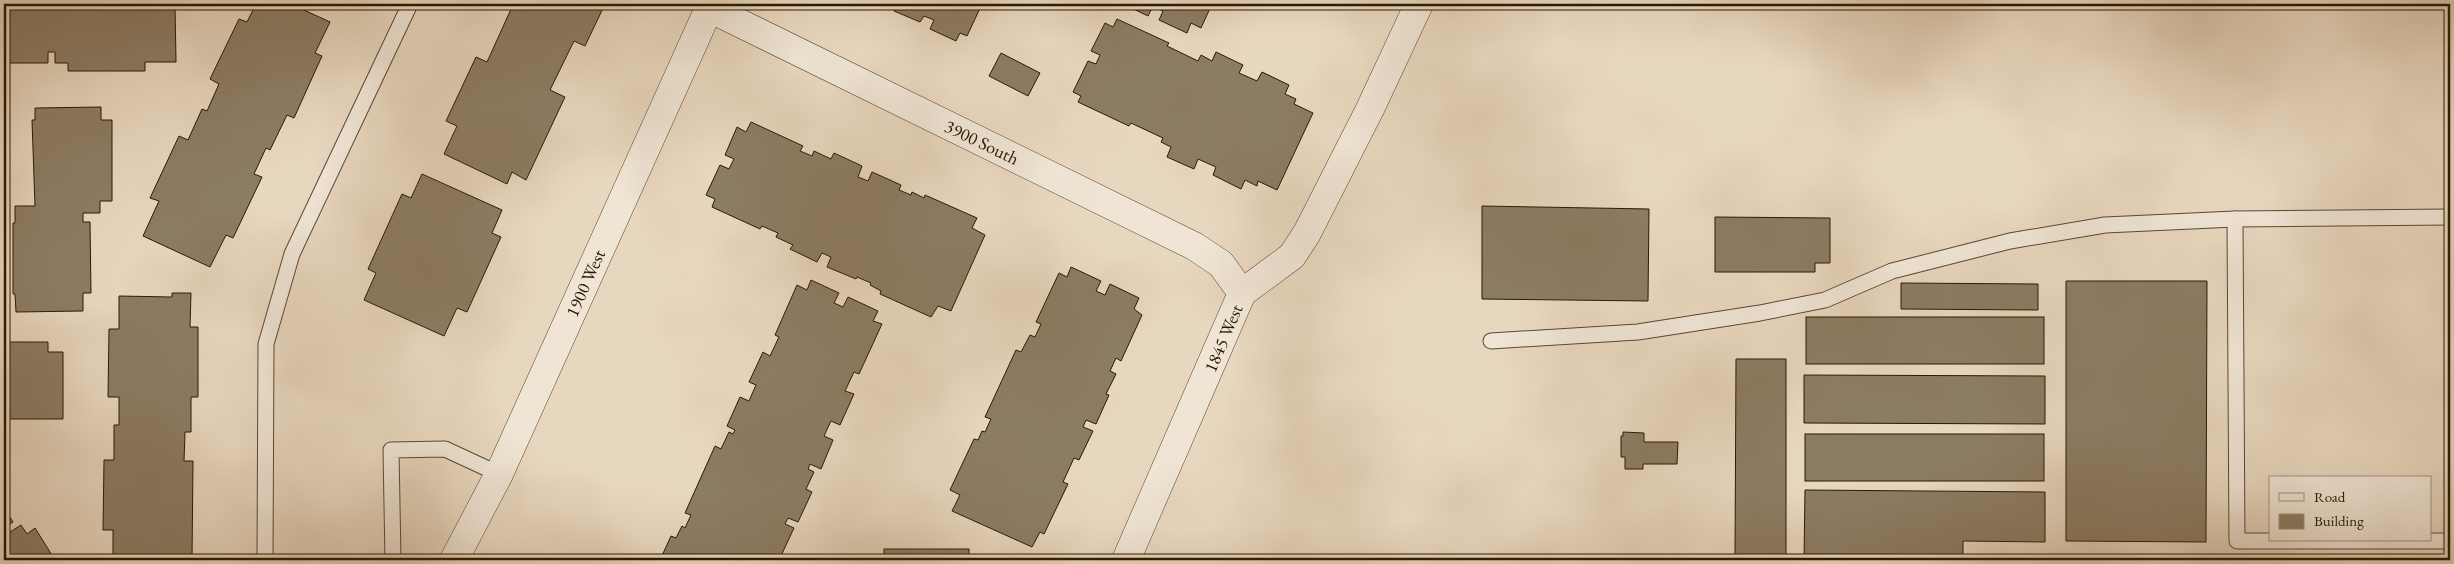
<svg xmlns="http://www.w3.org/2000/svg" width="2454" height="564" viewBox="0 0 2454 564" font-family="'EB Garamond',serif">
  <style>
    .building { fill: #8c7c64; stroke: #291902 }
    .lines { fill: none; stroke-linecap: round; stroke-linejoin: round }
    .service-casing { stroke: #594831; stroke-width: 17 }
    .minor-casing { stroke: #594831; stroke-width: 29 }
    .service { stroke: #f0e5d5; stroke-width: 15 }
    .minor { stroke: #f0e5d5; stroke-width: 28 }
    .labels { text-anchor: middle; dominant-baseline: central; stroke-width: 5; stroke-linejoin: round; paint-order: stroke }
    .street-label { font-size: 18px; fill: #291902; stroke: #f0e5d5 }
  </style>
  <rect width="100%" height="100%" fill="#e8d7bf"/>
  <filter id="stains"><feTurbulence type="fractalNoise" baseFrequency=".004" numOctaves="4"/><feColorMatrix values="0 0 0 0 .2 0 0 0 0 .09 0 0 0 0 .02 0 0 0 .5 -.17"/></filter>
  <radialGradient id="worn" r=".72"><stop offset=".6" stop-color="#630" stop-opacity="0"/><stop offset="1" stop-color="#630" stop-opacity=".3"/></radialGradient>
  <g class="building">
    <polygon points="4,4 175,4 176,62 145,62 145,71 68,71 68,63 55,63 55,52 48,52 48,63 4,63"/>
    <polygon points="256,4 291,4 330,22 315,53 322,56 294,118 287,115 270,150 266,148 254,174 262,177 233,238 226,235 210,267 143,236 159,201 150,198 179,136 188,140 202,109 207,111 219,84 210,79 239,19 247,22"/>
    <polygon points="504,4 605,4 585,46 574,41 550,90 565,97 526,180 512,172 507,184 444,154 457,126 446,121 476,57 487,62 512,7"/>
    <polygon points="897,4 982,4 967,36 960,33 956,41 930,29 934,20 924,16 920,22 894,11"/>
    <polygon points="1123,4 1212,4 1201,28 1191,23 1187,33 1159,20 1163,11 1153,6 1148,16"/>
    <polygon points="1117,19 1169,43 1167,46 1198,61 1201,55 1212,61 1216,52 1243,65 1239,73 1257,81 1262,72 1289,85 1285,94 1296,99 1294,104 1313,113 1277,190 1258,181 1257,186 1245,180 1241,189 1213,175 1216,167 1198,159 1194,169 1167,157 1171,147 1161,142 1163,138 1131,123 1129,126 1078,102 1081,96 1073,92 1088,61 1096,64 1100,55 1091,51 1105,23 1113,27"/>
    <polygon points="1001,53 1040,73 1028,96 989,76"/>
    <polygon points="101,107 101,120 112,120 112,201 100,201 100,213 83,213 83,222 90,222 91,293 83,293 83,311 16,312 15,294 13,294 13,223 15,223 15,206 35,206 32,120 35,120 35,108"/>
    <polygon points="751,122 803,146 800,151 812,156 814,151 831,159 834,153 862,166 858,177 868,181 872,172 901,185 899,190 911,195 912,192 924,198 925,195 977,218 972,228 985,235 951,311 938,306 931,317 880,294 881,291 870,285 871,283 857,277 856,279 827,267 831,257 822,253 817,262 790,249 793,245 776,237 778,233 762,226 760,229 712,207 715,199 706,195 720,165 729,169 734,159 725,155 737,127 746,132"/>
    <polygon points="422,174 502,210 492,233 501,237 467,312 457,308 444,336 364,300 376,273 368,269 402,194 411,198"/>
    <polygon points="1482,206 1649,209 1648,301 1482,299"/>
    <polygon points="1715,217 1830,218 1830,263 1815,263 1815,272 1715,272"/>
    <polygon points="1071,267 1101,281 1096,291 1105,295 1110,284 1139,298 1134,309 1142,315 1121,361 1116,358 1110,371 1116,374 1106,394 1109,395 1096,424 1086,420 1083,427 1093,431 1079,460 1074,458 1063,482 1068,484 1044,534 1040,532 1032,547 952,511 960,495 950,490 974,439 978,440 982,431 985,432 991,419 985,417 1016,350 1021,352 1030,335 1035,337 1041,324 1036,322 1059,273 1067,277"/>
    <polygon points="811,280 839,293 834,303 843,307 848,297 878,311 873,321 882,324 859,374 854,372 845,391 854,394 840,425 831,421 824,436 833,440 821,469 810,464 808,469 814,472 806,489 812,492 798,522 788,518 785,524 794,528 780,558 776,556 774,560 660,560 671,536 676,538 682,526 685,528 691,515 685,513 715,446 721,449 729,432 733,434 735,430 727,426 740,397 749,401 756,385 749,382 763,352 770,356 779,337 775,335 797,285 807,290"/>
    <polygon points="2066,281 2207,281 2206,542 2066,541"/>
    <polygon points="1901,283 2038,284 2038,310 1901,309"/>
    <polygon points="172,293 191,293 190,327 198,327 198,397 191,397 191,432 185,432 184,461 193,461 192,560 113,560 113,530 103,530 104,460 114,460 114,425 119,425 119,397 108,397 109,329 119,329 119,296 172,297"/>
    <rect x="1806" y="317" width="238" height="47"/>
    <polygon points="4,342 48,342 48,352 63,352 63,419 4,419"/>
    <polygon points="1736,359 1786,359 1786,560 1735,560"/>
    <polygon points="1804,375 2045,376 2045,424 1804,423"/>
    <polygon points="1623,432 1644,433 1644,442 1678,442 1677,464 1643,464 1643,469 1625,469 1625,457 1621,457 1621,436 1623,436"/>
    <rect x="1805" y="434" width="239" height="47"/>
    <polygon points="1805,490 2045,492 2045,542 1963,541 1963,560 1804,560"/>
    <polygon points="4,508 13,522 4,528"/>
    <polygon points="21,525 27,534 35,528 55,560 4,560 4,529 7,534"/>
    <rect x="884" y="549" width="85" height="11"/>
  </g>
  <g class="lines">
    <defs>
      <g id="service">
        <polyline points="2450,217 2235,219 2237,541 2450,541"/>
        <polyline points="1491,341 1638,332 1760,313 1825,300 1892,271 2010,241 2105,225 2235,219"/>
        <polyline points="265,560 266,344 292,254 410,4"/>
        <polyline points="393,560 391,450 445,449 499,474"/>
      </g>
      <g id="minor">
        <polyline points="709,8 1194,246 1221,264 1242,293"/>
        <polyline points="454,560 499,474 711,4"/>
        <polyline points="1126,560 1242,293 1292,256 1307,233 1370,109 1419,4"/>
      </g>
    </defs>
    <use href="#service" class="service-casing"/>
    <use href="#minor" class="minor-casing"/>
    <use href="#service" class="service"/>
    <use href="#minor" class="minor"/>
  </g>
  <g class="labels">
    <g class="street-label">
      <text transform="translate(982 142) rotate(26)">3900 South</text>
      <text transform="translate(585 283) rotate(-66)">1900 West</text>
      <text transform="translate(1223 338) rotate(-67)">1845 West</text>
    </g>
  </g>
  <rect width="2454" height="564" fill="none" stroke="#e8d7bf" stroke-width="20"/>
  <rect x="5" y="5" width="2444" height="554" fill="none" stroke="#291902" stroke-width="2.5"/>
  <rect x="10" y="10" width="2434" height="544" fill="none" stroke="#291902"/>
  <rect x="2269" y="476" width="162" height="65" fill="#f0e5d5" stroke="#a09381"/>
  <rect x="2279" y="493" width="25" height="8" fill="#f0e5d5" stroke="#a09381"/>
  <text x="2314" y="502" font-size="15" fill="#291902">Road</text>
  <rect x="2279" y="514" width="25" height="15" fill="#8c7c64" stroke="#a09381"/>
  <text x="2314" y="526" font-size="15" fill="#291902">Building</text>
  <rect width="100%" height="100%" filter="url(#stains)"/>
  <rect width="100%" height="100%" fill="url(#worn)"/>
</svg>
